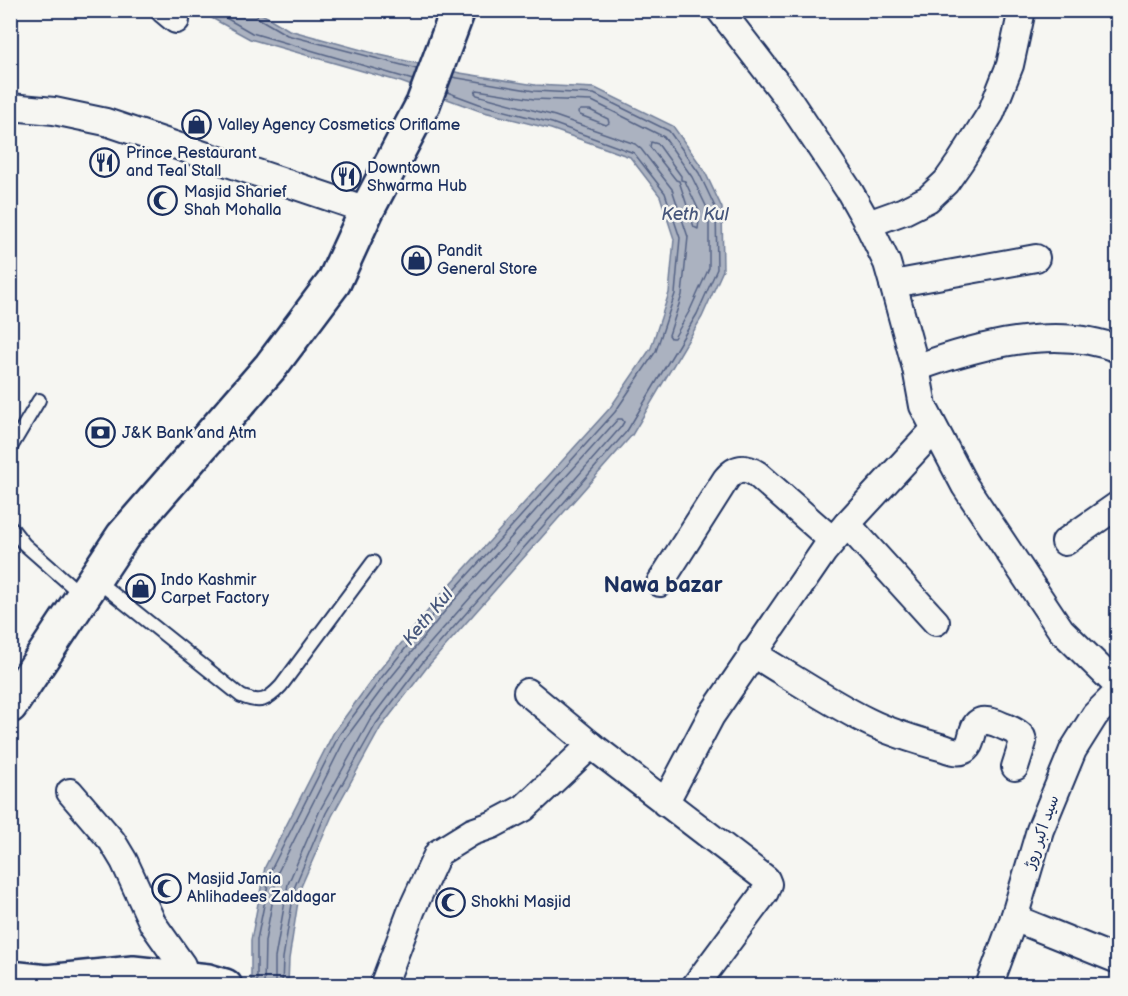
<svg xmlns="http://www.w3.org/2000/svg" width="1128" height="996" viewBox="0 0 1128 996" font-family="'Balsamiq Sans','Playpen Sans Arabic',sans-serif">
  <style>
    .water { fill: #abb2c0; stroke: #717e99; stroke-width: 1.5 }
    .lines { fill: none; stroke-linecap: round; stroke-linejoin: round }
    .shore { stroke: #556385; stroke-width: 1.5 }
    .lane-casing { stroke: #1b2f5e; stroke-width: 16 }
    .street-casing { stroke: #1b2f5e; stroke-width: 30 }
    .secondary-casing { stroke: #1b2f5e; stroke-width: 38 }
    .lane { stroke: #f6f6f2; stroke-width: 12 }
    .street { stroke: #f6f6f2; stroke-width: 26 }
    .secondary { stroke: #f6f6f2; stroke-width: 33 }
    .labels { text-anchor: middle; dominant-baseline: central; stroke-width: 5; stroke-linejoin: round; paint-order: stroke }
    .poi-label { font-size: 16px; fill: #1b2f5e; stroke: #f6f6f2; text-anchor: start }
    .street-label { font-size: 16px; fill: #1b2f5e; stroke: #f6f6f2 }
    .water-label { font-size: 18px; font-style: italic; fill: #46567b; stroke: #f6f6f2 }
    .district-label { font-size: 22px; font-weight: bold; fill: #1b2f5e; stroke: #f6f6f2 }
  </style>
  <rect width="100%" height="100%" fill="#f6f6f2"/>
  <filter id="ink" filterUnits="userSpaceOnUse"><feTurbulence type="fractalNoise" baseFrequency=".0167" numOctaves="2"/><feDisplacementMap in="SourceGraphic" scale="12" xChannelSelector="R" yChannelSelector="G"/><feConvolveMatrix kernelMatrix="1 2 1 2 8 2 1 2 1" color-interpolation-filters="sRGB"/></filter>
  <g filter="url(#ink)">
    <polygon class="water" points="199,11 257,11 289,30 380,55 460,73 535,85 595,88 673,126 704,170 722,208 723,270 702,317 632,435 428,666 381,727 332,816 300,889 289,959 288,985 251,985 251,940 265,867 334,732 377,673 440,596 610,408 651,348 669,293 674,239 660,196 630,157 551,129 480,111 401,82 250,39"/>
    <g class="lines">
      <g class="shore">
        <polyline points="212,10 252,33 413,80"/>
        <polyline points="255,10 258,18 287,35 417,69"/>
        <polygon points="477,90 534,99 592,101 664,137 692,177 709,212 709,268 690,310 674,338 671,338 669,335 682,295 688,237 672,189 641,149 635,144 555,116 477,95 475,93"/>
        <polygon points="581,110 590,110 608,119 609,123 606,125 580,115 578,112"/>
        <polygon points="651,142 658,144 681,176 681,180 685,181 700,213 698,229 694,227 679,181 676,180 650,147"/>
        <polyline points="257,986 257,940 271,870 339,735 382,677 445,600 615,412 656,351 675,294 680,238 665,193 634,153 552,123 482,105 447,92"/>
        <polyline points="264,986 265,941 278,872 345,739 388,681 450,605 618,419 622,419 624,422 621,427 417,658 370,720 320,810 288,884 275,958 275,986"/>
        <polyline points="282,986 283,958 295,886 326,813 376,724 423,662 627,431 697,314 717,269 716,209 699,173 669,131 594,94 534,91 452,77"/>
      </g>
      <defs>
        <g id="lane">
          <polyline points="10,449 39,400"/>
          <polyline points="10,526 24,544 83,596"/>
          <path d="M96,580l145,116c19,8 26,5 40,-10l92,-124"/>
        </g>
        <g id="street">
          <polyline points="164,10 176,20"/>
          <polyline points="720,10 784,93 850,192 868,224 887,263 893,284 916,368 923,406 965,486 1061,630 1118,686"/>
          <polyline points="10,107 54,111 106,122 367,210"/>
          <polyline points="868,224 904,211 928,199 946,182 960,162 991,113 1010,65 1022,10"/>
          <polyline points="893,284 1036,258"/>
          <path d="M916,368c60,-22 140,-44 202,-19"/>
          <polyline points="847,524 936,622"/>
          <polyline points="1065,542 1118,505"/>
          <path d="M660,583l66,-104c10,-12 18,-13 31,-5l75,66"/>
          <path d="M752,653c38,23 75,48 115,68 24,12 51,20 77,27 5,2 13,5 18,3 18,-6 0,-44 41,-25 7,3 14,5 19,11l1,5 -8,25"/>
          <polyline points="527,692 591,745 766,879 768,884 765,892 695,986"/>
          <polyline points="70,792 112,841 124,861 153,924 182,965 186,979 186,986"/>
          <polyline points="665,803 711,716 824,551 847,524 934,430"/>
          <polyline points="1014,918 1118,960"/>
          <polyline points="383,986 412,909 438,853 472,832 492,825 524,808 591,745"/>
          <polyline points="989,986 1014,918 1040,830 1073,750 1095,715 1118,692"/>
        </g>
        <g id="secondary">
          <polyline points="10,706 123,536 271,366 334,282 367,210 423,104 458,10"/>
          <polyline points="10,978 47,982 133,973 208,981 225,986"/>
        </g>
      </defs>
      <use href="#lane" class="lane-casing"/>
      <use href="#street" class="street-casing"/>
      <use href="#secondary" class="secondary-casing"/>
      <use href="#lane" class="lane"/>
      <use href="#street" class="street"/>
      <use href="#secondary" class="secondary"/>
    </g>
  </g>
  <defs>
    <symbol id="shop-ring" viewBox="-11 -11 22 22"><circle r="9.5" fill="#f6f6f2" stroke="#1b2f5e" stroke-width="1.5"/><path d="M-5-2.5h2.3a2.7 3.5 0 0 1 5.4 0H5L5.5 6h-11ZM-1.5-2.5h3a1.5 2.3 0 0 0-3 0Z" fill="#1b2f5e"/></symbol>
    <symbol id="restaurant-ring" viewBox="-11 -11 22 22"><circle r="9.5" fill="#f6f6f2" stroke="#1b2f5e" stroke-width="1.5"/><path d="M-5-6h1v4h1v-4h1v4h1v-4h1v5L-1.5 .5V6h-2V.5L-5-1ZM5-6V6H3V1.5H1.5Q1.5-4 5-6Z" fill="#1b2f5e"/></symbol>
    <symbol id="mosque-ring" viewBox="-11 -11 22 22"><circle r="9.5" fill="#f6f6f2" stroke="#1b2f5e" stroke-width="1.5"/><path d="M3.5-4.9A6 6 0 1 0 3.5 4.9A5 5 0 1 1 3.5-4.9Z" fill="#1b2f5e"/></symbol>
    <symbol id="bank-ring" viewBox="-11 -11 22 22"><circle r="9.5" fill="#f6f6f2" stroke="#1b2f5e" stroke-width="1.5"/><path d="M-6-4H6V4H-6ZM0-2.3a2.3 2.3 0 1 0 0 4.6a2.3 2.3 0 1 0 0-4.6Z" fill="#1b2f5e"/></symbol>
  </defs>
  <g fill-rule="evenodd">
    <use href="#shop-ring" x="180" y="108" width="33" height="33"/>
    <use href="#restaurant-ring" x="88" y="146" width="33" height="33"/>
    <use href="#restaurant-ring" x="330" y="160" width="33" height="33"/>
    <use href="#mosque-ring" x="146" y="184" width="33" height="33"/>
    <use href="#shop-ring" x="400" y="244" width="33" height="33"/>
    <use href="#bank-ring" x="84" y="416" width="33" height="33"/>
    <use href="#shop-ring" x="124" y="572" width="33" height="33"/>
    <use href="#mosque-ring" x="150" y="872" width="33" height="33"/>
    <use href="#mosque-ring" x="434" y="886" width="33" height="33"/>
  </g>
  <g class="labels">
    <g class="poi-label">
      <text x="218" y="125">Valley Agency Cosmetics Oriflame</text>
      <text x="126" y="153">Prince Restaurant<tspan x="126" dy="18">and Teal Stall</tspan></text>
      <text x="367" y="168">Downtown<tspan x="367" dy="18">Shwarma Hub</tspan></text>
      <text x="184" y="192">Masjid Sharief<tspan x="184" dy="18">Shah Mohalla</tspan></text>
      <text x="437" y="251">Pandit<tspan x="437" dy="18">General Store</tspan></text>
      <text x="122" y="433">J&amp;K Bank and Atm</text>
      <text x="161" y="580">Indo Kashmir<tspan x="161" dy="18">Carpet Factory</tspan></text>
      <text x="187" y="879">Masjid Jamia<tspan x="187" dy="18">Ahlihadees Zaldagar</tspan></text>
      <text x="471" y="902">Shokhi Masjid</text>
    </g>
    <g class="street-label">
      <text transform="translate(1042 832) rotate(-71)">سید اکبر روڑ</text>
    </g>
    <g class="water-label">
      <text x="695" y="214">Keth Kul</text>
      <text transform="translate(428 617) rotate(-50)">Keth Kul</text>
    </g>
    <g class="district-label">
      <text x="663" y="585">Nawa bazar</text>
    </g>
  </g>
  <rect width="1128" height="996" fill="none" stroke="#f6f6f2" stroke-width="36"/>
  <rect x="18" y="18" width="1092" height="960" fill="none" stroke="#1b2f5e" stroke-width="2" filter="url(#ink)"/>
</svg>
